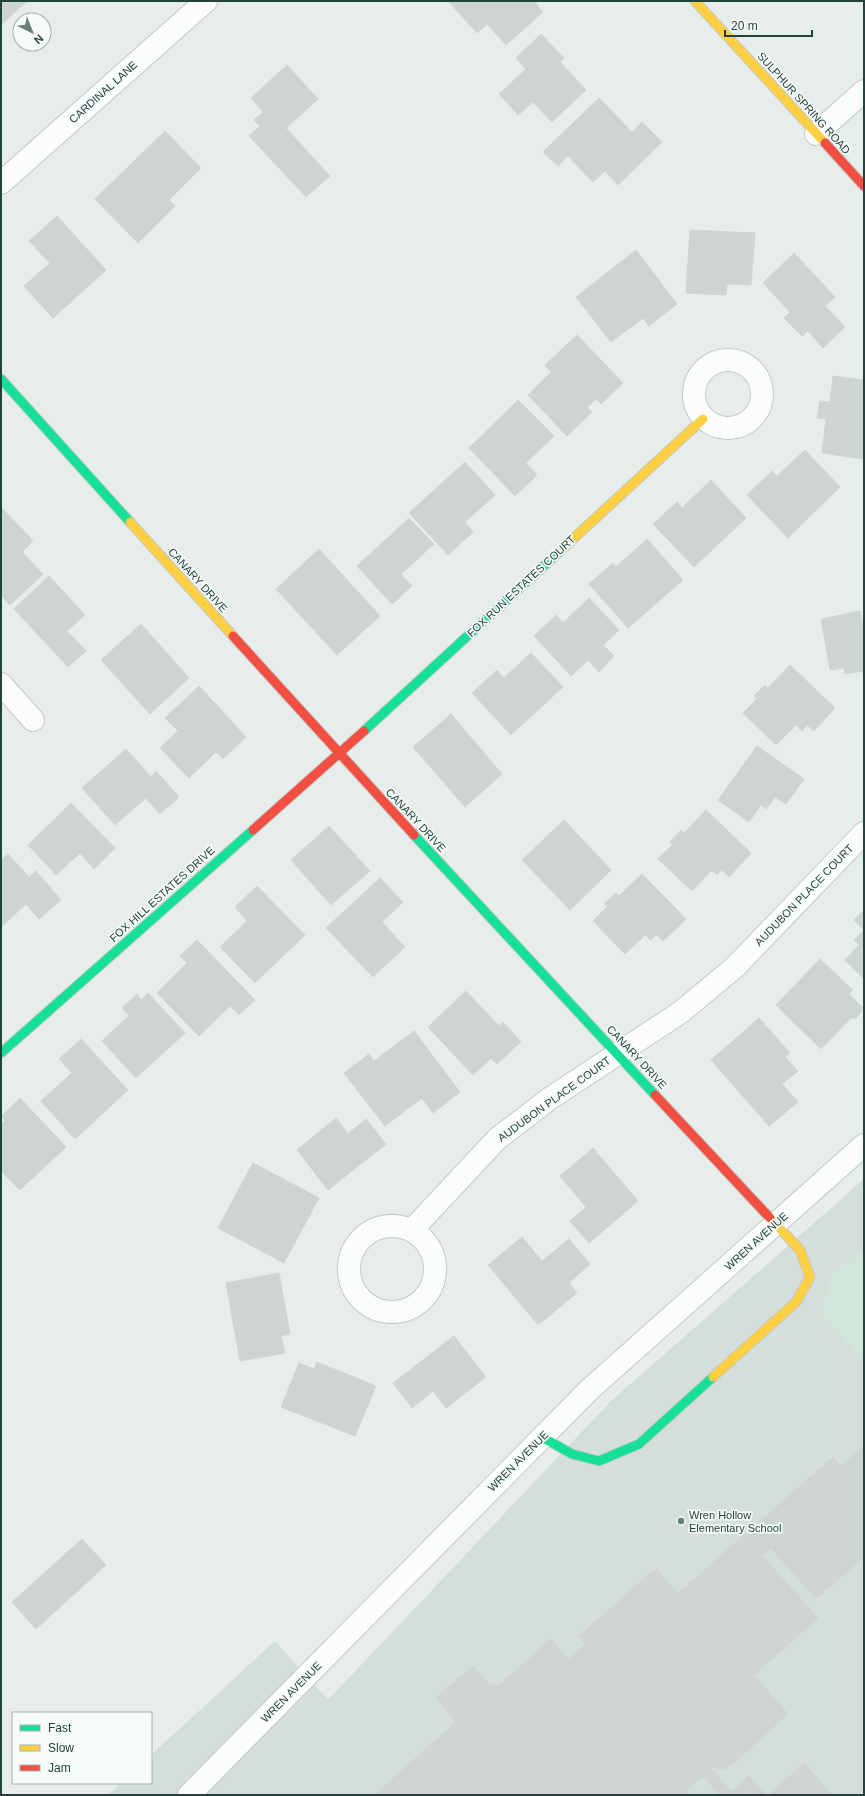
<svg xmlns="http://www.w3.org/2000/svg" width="865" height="1796" viewBox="0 0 865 1796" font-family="Helvetica,sans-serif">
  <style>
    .built { fill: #d5deda }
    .green { fill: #d0e6d8 }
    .building { fill: #ced4d2; stroke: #d0d6d3 }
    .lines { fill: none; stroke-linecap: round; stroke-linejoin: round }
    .street-casing { stroke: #c4cac8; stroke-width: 24 }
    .fast-casing { stroke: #c3cac8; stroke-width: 11 }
    .slow-casing { stroke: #c3cac8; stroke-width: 11 }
    .jam-casing { stroke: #c3cac8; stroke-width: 11 }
    .street { stroke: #fbfcfc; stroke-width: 22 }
    .fast { stroke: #16e098; stroke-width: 9 }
    .slow { stroke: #ffcf43; stroke-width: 9 }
    .jam { stroke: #f24e42; stroke-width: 9 }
    .poi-dot { fill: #687e79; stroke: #f6fbf9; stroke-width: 1.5 }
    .labels { text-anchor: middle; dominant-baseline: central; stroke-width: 3.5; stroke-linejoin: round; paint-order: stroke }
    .street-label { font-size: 11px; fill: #23423c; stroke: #f6fbf9 }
    .poi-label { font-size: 11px; fill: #23423c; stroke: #f6fbf9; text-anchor: start }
  </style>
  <rect width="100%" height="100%" fill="#e7edea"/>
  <polygon class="built" points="864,1179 864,1795 108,1795 121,1783 151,1783 151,1755 275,1641 328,1700 611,1401"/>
  <polygon class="green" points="864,1248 864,1359 821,1315 832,1274"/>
  <g class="building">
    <polygon points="1,1 27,1 1,25"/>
    <polygon points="534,1 543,12 506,45 487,24 477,33 449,2"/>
    <polygon points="541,34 564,58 560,62 586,90 552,122 533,102 518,115 499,94 526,69 516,58"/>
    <polygon points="287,65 318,99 286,128 330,176 306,197 249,136 260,126 254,120 263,112 251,98"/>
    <polygon points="599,98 632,132 642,122 662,142 618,185 605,171 593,182 568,156 558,166 543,152"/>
    <polygon points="165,131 201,168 169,200 175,206 138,243 95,199"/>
    <polygon points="57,216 106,270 53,318 24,286 50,263 29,241"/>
    <polygon points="690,230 755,233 751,285 727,284 726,295 686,293"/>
    <polygon points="636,250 677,304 649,326 643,318 611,342 576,297"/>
    <polygon points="794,253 835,297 825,306 845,327 823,348 808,331 802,336 784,318 790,312 763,283"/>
    <polygon points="577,335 623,383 601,404 596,399 587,408 592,412 567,436 528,395 551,372 545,365"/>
    <polygon points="833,376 864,380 864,459 822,453 826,419 817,418 820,401 830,402"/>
    <polygon points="518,400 554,436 526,463 537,475 515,496 469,448"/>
    <polygon points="805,450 840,487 788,538 747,495 772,471 777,476"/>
    <polygon points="465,462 495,495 465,522 473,532 448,555 409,513"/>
    <polygon points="711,480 746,518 694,567 653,524 677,502 682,508"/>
    <polygon points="1,507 33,541 22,552 43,574 10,605 1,595"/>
    <polygon points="409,518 434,544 401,574 412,586 392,604 357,566"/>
    <polygon points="647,539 683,580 628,628 589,584 613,563 616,567"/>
    <polygon points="319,549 380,616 337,655 276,589"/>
    <polygon points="49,576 85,615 67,631 86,651 68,667 14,609"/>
    <polygon points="589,598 619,630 603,645 614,656 599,672 588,660 571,676 534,636 556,615 563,623"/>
    <polygon points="860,611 862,623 864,623 864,677 863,671 845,674 844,668 830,670 821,619"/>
    <polygon points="141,624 189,678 150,714 101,660"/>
    <polygon points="531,653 563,687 511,735 472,693 497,670 504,678"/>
    <polygon points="790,665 835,708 814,731 807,725 802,731 796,725 776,745 743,713 757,699 754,696 765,685 768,688"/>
    <polygon points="199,686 246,737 223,759 216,752 189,778 160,748 178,731 165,718"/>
    <polygon points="451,714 502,774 465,807 413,747"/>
    <polygon points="757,746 804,779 786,804 775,797 766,809 761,805 749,822 718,800"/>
    <polygon points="126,749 151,777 156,771 179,797 160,814 146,798 115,825 82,788"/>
    <polygon points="71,803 115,848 94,869 80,853 56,875 28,845"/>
    <polygon points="706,810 751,853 729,877 722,870 717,875 712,870 692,891 658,859 673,844 670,842 681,830 684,833"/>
    <polygon points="564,820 611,870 570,910 522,860"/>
    <polygon points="329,826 370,871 331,905 291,860"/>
    <polygon points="8,854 29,877 36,871 61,900 39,919 26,904 1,927 1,860"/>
    <polygon points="642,874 686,919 663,941 656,935 651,940 645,935 625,954 593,921 607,907 604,904 616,893 619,896"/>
    <polygon points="380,878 403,902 382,922 405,947 373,977 326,928"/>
    <polygon points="257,886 305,935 255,983 220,947 247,921 235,907"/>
    <polygon points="864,910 864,930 854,920"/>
    <polygon points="864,930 864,979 845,960 859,945 854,940"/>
    <polygon points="197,940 255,1000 239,1015 230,1006 199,1036 157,993 187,963 180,956"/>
    <polygon points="820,959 853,990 849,994 862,1007 861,1012 856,1018 851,1018 821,1049 776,1005"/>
    <polygon points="466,991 499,1026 503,1022 521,1042 497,1064 491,1058 473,1075 428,1027"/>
    <polygon points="148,993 185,1033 136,1078 102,1041 129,1016 122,1008 137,994 141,1000"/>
    <polygon points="759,1018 790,1053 785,1057 798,1071 782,1084 798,1102 769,1126 711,1060"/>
    <polygon points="414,1031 460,1092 433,1113 422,1098 385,1126 344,1073 369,1054 374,1061"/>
    <polygon points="81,1039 128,1090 75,1139 41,1101 72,1073 59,1059"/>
    <polygon points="20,1098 66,1147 20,1190 1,1171 1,1137 3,1135 1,1133 1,1124 5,1120 2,1116"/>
    <polygon points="336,1118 348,1134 366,1119 386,1144 328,1190 297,1150"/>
    <polygon points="593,1148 638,1201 589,1243 570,1221 586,1207 560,1176"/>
    <polygon points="253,1163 319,1198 284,1263 218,1228"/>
    <polygon points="522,1237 542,1261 569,1239 590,1264 569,1283 577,1293 538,1325 488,1265"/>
    <polygon points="279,1273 290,1334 281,1336 285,1353 240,1361 226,1283"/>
    <polygon points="454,1336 486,1377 446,1408 433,1391 412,1408 393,1383"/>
    <polygon points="317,1362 376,1386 355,1436 281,1407 299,1363 314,1369"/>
    <polygon points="864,1445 864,1557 816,1599 771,1548 762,1555 818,1618 754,1675 788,1714 726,1770 710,1767 732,1792 749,1776 767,1795 752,1795 749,1792 745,1795 720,1795 703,1776 687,1790 691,1795 374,1795 454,1724 453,1718 436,1698 473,1666 490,1685 499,1685 551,1639 569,1659 586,1644 579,1636 656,1568 678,1593 833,1457 841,1466"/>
    <polygon points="82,1539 106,1565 36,1629 12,1602"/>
    <polygon points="804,1763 831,1793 829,1795 769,1795"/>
  </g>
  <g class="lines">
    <defs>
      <g id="street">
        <polyline points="816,134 864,91"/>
        <polyline points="1,183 206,1"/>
        <circle cx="728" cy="394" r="34"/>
        <polyline points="1,684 33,720"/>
        <circle cx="392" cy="1269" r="43"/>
        <polyline points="412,1230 497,1139 549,1099 681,1012 735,967 864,833"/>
        <polyline points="189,1795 589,1390 864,1145"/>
      </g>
      <g id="fast">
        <polyline points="1,379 130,522"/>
        <polyline points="364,731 560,551"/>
        <polyline points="414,835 655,1095"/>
        <polyline points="1,1053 253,830"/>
        <polyline points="542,1437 572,1454 599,1461 639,1444 713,1377"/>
      </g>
      <g id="slow">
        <polyline points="695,1 825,143"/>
        <polyline points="130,522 233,636"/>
        <polyline points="560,551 703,419"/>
        <polyline points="713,1377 796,1302 810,1277 800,1250 770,1218"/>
      </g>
      <g id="jam">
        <polyline points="825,143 864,186"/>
        <polyline points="233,636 414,835"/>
        <polyline points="253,830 364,731"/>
        <polyline points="655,1095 770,1218"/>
      </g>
    </defs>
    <use href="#street" class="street-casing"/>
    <use href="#fast" class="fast-casing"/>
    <use href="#slow" class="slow-casing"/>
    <use href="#jam" class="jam-casing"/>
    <use href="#street" class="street"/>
    <use href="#fast" class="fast"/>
    <use href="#slow" class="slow"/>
    <use href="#jam" class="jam"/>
  </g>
  <circle class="poi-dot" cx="681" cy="1521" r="4"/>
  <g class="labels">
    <g class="street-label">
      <text transform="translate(103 92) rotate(-42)">CARDINAL LANE</text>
      <text transform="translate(804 103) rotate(48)">SULPHUR SPRING ROAD</text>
      <text transform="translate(198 580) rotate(48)">CANARY DRIVE</text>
      <text transform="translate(521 586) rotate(-43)">FOX RUN ESTATES COURT</text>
      <text transform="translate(416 820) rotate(47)">CANARY DRIVE</text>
      <text transform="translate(162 894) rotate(-42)">FOX HILL ESTATES DRIVE</text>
      <text transform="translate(804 895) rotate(-46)">AUDUBON PLACE COURT</text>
      <text transform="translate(637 1057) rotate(47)">CANARY DRIVE</text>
      <text transform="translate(554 1099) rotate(-36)">AUDUBON PLACE COURT</text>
      <text transform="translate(756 1241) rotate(-42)">WREN AVENUE</text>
      <text transform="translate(518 1461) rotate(-45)">WREN AVENUE</text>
      <text transform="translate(291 1692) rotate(-45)">WREN AVENUE</text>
    </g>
    <g class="poi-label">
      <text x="689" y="1515">Wren Hollow<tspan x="689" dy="13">Elementary School</tspan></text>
    </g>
  </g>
  <rect width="865" height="1796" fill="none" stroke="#23423c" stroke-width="4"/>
  <rect x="12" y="1712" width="140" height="72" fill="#f6fbf9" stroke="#a2b1ad"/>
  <rect x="20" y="1725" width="20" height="6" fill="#16e098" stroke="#a2b1ad"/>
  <text x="48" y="1732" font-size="12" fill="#23423c">Fast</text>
  <rect x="20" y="1745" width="20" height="6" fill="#ffcf43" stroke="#a2b1ad"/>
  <text x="48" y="1752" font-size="12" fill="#23423c">Slow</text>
  <rect x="20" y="1765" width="20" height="6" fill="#f24e42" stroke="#a2b1ad"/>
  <text x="48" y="1772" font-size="12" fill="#23423c">Jam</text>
  <g transform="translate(32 32) rotate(137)"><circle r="19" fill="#f6fbf9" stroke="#a2b1ad"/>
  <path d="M0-3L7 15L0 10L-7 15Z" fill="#687e79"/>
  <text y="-6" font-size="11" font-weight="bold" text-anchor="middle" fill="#23423c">N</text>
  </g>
  <path d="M725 30v6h87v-6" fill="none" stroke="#23423c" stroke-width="2"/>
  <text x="731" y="30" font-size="12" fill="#23423c" stroke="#f6fbf9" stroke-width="3" paint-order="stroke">20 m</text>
</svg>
